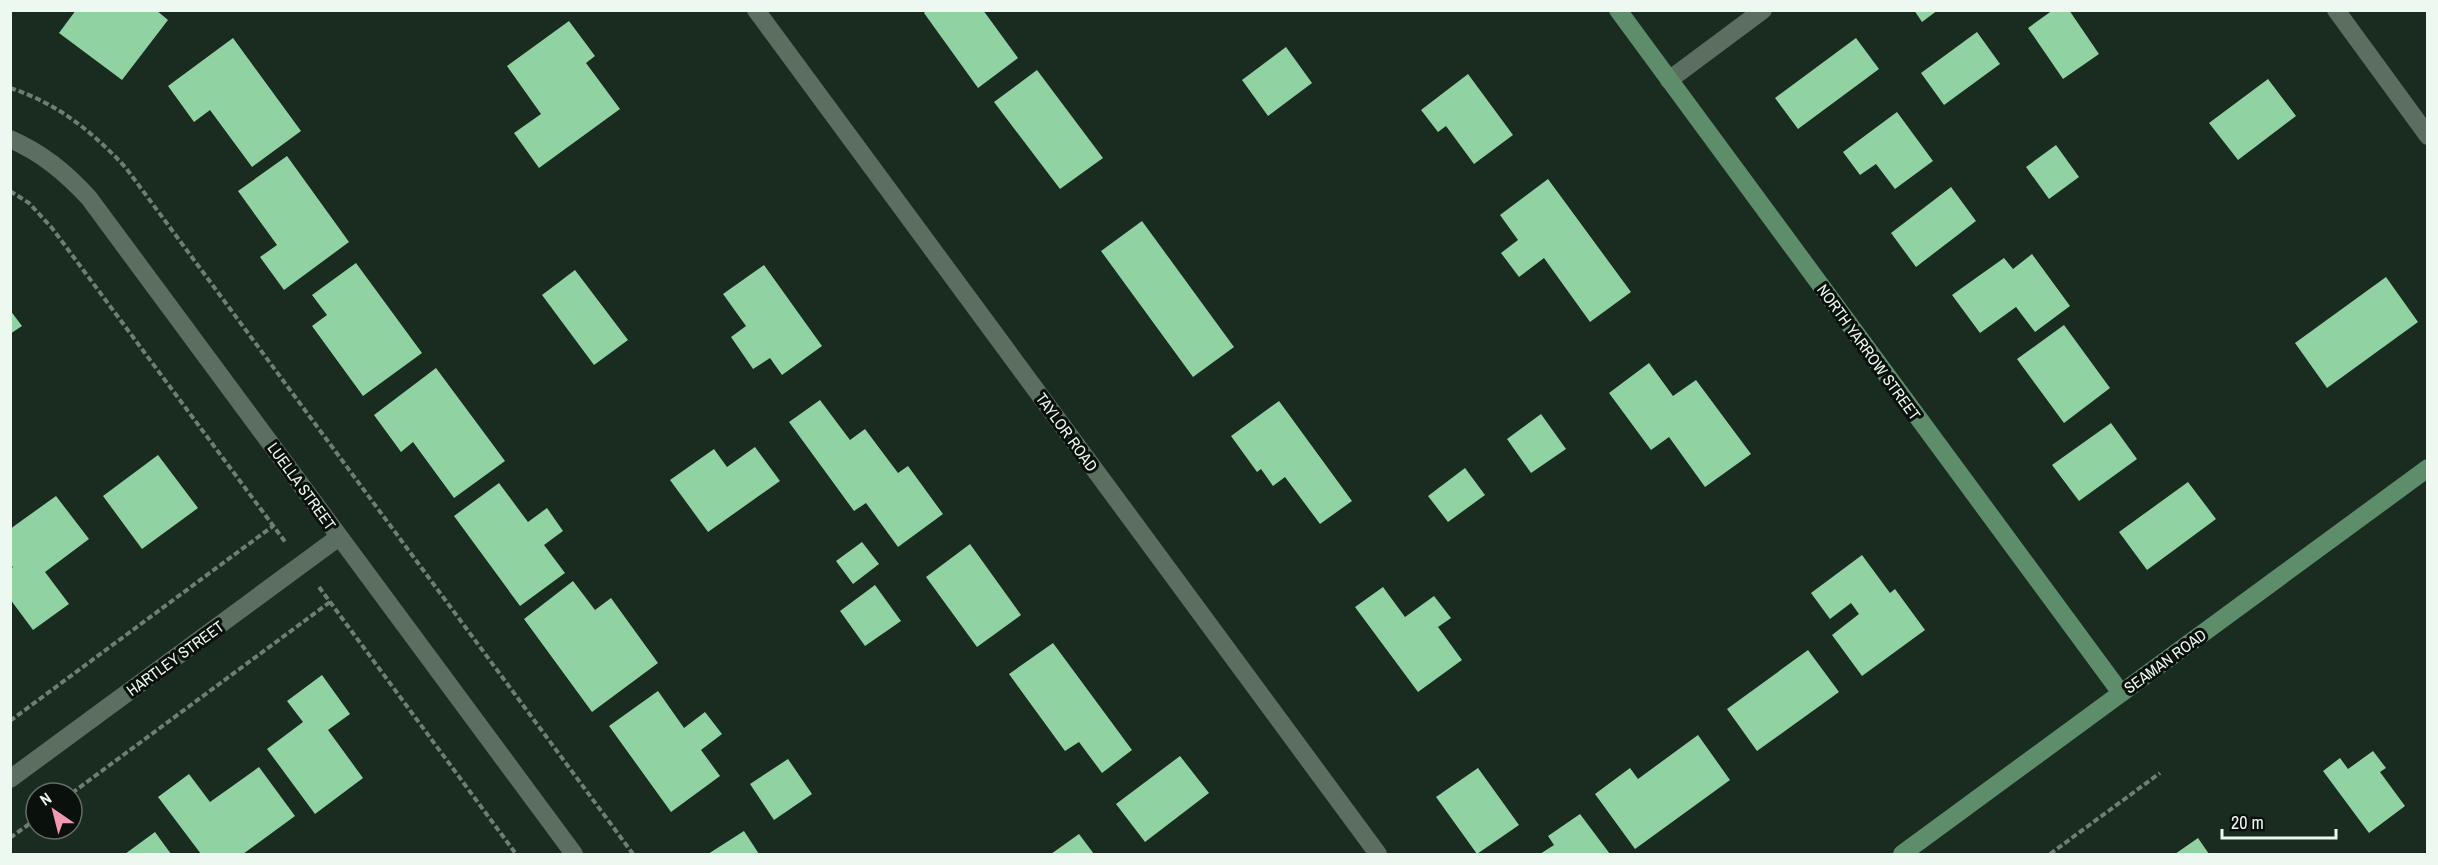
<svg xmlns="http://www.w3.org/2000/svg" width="2438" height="865" viewBox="0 0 2438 865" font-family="'Archivo Narrow',sans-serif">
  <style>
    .building { fill: #91d2a3 }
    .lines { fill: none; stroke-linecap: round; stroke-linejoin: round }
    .path { stroke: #6f7e73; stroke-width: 4; stroke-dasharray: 6 3; stroke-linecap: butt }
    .street { stroke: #5b6e5f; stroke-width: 18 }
    .secondary { stroke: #5e8d6c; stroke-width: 18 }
    .labels { text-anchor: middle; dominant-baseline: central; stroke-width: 6; stroke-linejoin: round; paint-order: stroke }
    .street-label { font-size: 16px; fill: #edf8f0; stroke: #0a110c }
  </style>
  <rect width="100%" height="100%" fill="#1a2b1f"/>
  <g class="building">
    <polygon points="76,10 156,10 168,20 122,80 59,33"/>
    <polygon points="927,10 983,10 1018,58 978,88 924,13"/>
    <polygon points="1914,10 1938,10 1922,22"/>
    <polygon points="2053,10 2069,10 2099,54 2063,79 2028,28"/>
    <polygon points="569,21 595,56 586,63 620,109 539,168 514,133 541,114 507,66"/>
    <polygon points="1977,32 2000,64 1944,105 1921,73"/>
    <polygon points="233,38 301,131 252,167 210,110 194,122 168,86"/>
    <polygon points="1856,38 1879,69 1798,129 1775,98"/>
    <polygon points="1286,47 1312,83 1268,116 1242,80"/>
    <polygon points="1037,70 1103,158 1060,189 994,102"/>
    <polygon points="1468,74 1513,135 1474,164 1446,126 1438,132 1421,110"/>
    <polygon points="2268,79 2296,116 2238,160 2209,123"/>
    <polygon points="1897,112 1933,161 1895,189 1876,164 1860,175 1843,152"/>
    <polygon points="2056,145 2079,177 2049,199 2026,167"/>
    <polygon points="287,156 349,242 284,290 260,257 277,245 238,191"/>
    <polygon points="1548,179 1631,292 1590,322 1544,258 1519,277 1501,253 1518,240 1500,215"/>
    <polygon points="1951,187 1976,221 1916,267 1891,233"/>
    <polygon points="1142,221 1234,347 1193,377 1101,251"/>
    <polygon points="2032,254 2070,306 2035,332 2016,307 1980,333 1952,295 2004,258 2013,269"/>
    <polygon points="356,263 422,353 363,396 312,326 327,315 312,295"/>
    <polygon points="764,265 822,346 782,375 770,358 753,369 731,337 746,326 723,294"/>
    <polygon points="575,270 628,340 594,365 542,295"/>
    <polygon points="2386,277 2418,322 2327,388 2295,343"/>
    <polygon points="10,310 22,326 10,334"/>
    <polygon points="2064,325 2110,388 2064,423 2017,359"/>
    <polygon points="1649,363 1673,396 1696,380 1751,454 1705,487 1669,437 1651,450 1609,393"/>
    <polygon points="436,368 505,461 454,498 413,442 401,452 374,415"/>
    <polygon points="820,400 850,440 865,429 898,473 908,466 943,514 898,547 866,503 854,511 789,422"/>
    <polygon points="1279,401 1352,501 1320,524 1285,477 1273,486 1261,469 1257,472 1231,436"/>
    <polygon points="1541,414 1566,449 1531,473 1507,439"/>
    <polygon points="2111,423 2137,459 2079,501 2052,465"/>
    <polygon points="755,447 780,481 708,532 670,480 714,449 727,467"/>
    <polygon points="158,455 198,508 142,549 103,496"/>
    <polygon points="1465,468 1485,495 1448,522 1428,496"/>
    <polygon points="2188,482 2216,519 2147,570 2119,532"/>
    <polygon points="499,483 528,522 547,508 563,531 544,545 565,573 520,606 454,516"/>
    <polygon points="56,496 89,539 45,572 69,604 33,630 10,599 10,569 13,567 10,564 10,529"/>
    <polygon points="862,542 879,564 853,584 836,561"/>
    <polygon points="970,544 1021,615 977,647 926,577"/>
    <polygon points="1862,555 1890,593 1895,589 1925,630 1862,676 1832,635 1859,614 1851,603 1830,619 1811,593"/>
    <polygon points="573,581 595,610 611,598 658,663 592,712 524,619"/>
    <polygon points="875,585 901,621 865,646 840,611"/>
    <polygon points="1383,587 1405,617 1434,596 1451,618 1438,627 1462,660 1418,692 1355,607"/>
    <polygon points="1053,643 1132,750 1102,773 1079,742 1065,751 1009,674"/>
    <polygon points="1808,650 1839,692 1757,751 1727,709"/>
    <polygon points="322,675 350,714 328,730 363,778 315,814 267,749 303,722 287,701"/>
    <polygon points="658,691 684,728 705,712 722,734 701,750 720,776 671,812 609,726"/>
    <polygon points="1698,735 1730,780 1635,849 1595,794 1630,768 1638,779"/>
    <polygon points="2373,751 2386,768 2380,772 2405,806 2369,833 2323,771 2340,758 2348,769"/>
    <polygon points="1180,756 1209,793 1145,842 1116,804"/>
    <polygon points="788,759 812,794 774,820 750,784"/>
    <polygon points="259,767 295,816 243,854 201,854 158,797 189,774 210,802"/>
    <polygon points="1478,768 1519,825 1477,854 1436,797"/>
    <polygon points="1580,814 1610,854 1540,854 1554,845 1548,836"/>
    <polygon points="744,831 759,854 708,854"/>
    <polygon points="155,832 171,854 125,854"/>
    <polygon points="1079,834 1094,854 1051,854"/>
    <polygon points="2198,838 2209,854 2175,854"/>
  </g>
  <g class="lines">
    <g class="path">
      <path d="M10,88c47,15 83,44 116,80l507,686"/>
      <polyline points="10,191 29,203 52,228 286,543"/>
      <polyline points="319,587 516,854"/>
      <polyline points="10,721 273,526"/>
      <polyline points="72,793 330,602"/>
      <polyline points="10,838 36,819"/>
      <polyline points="2050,854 2160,773"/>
    </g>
    <g class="street">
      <polyline points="756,10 1378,854"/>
      <polyline points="2336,10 2428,136"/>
      <polyline points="1669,80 1763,10"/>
      <path d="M10,139c32,14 55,33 79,59l485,656"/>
      <polyline points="10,779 339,537"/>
    </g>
    <g class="secondary">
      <polyline points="1618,10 2121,693"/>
      <polyline points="1902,854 2428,468"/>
    </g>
  </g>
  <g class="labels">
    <g class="street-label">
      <text transform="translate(1869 352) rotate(54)">NORTH YARROW STREET</text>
      <text transform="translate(1067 432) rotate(54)">TAYLOR ROAD</text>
      <text transform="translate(302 486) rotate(54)">LUELLA STREET</text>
      <text transform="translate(175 658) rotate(-36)">HARTLEY STREET</text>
      <text transform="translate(2165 661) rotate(-36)">SEAMAN ROAD</text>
    </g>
  </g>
  <rect width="2438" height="865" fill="none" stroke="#edf8f0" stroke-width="24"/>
  <g transform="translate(54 811) rotate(325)"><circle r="28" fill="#0a110c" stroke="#656d67" stroke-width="1.5"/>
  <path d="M0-4.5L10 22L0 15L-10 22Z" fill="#f19ab1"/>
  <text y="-9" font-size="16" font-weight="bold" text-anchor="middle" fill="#edf8f0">N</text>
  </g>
  <path d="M2222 829v9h114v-9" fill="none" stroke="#edf8f0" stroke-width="3"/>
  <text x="2231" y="829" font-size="18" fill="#edf8f0" stroke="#0a110c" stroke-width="4.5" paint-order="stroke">20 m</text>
</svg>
